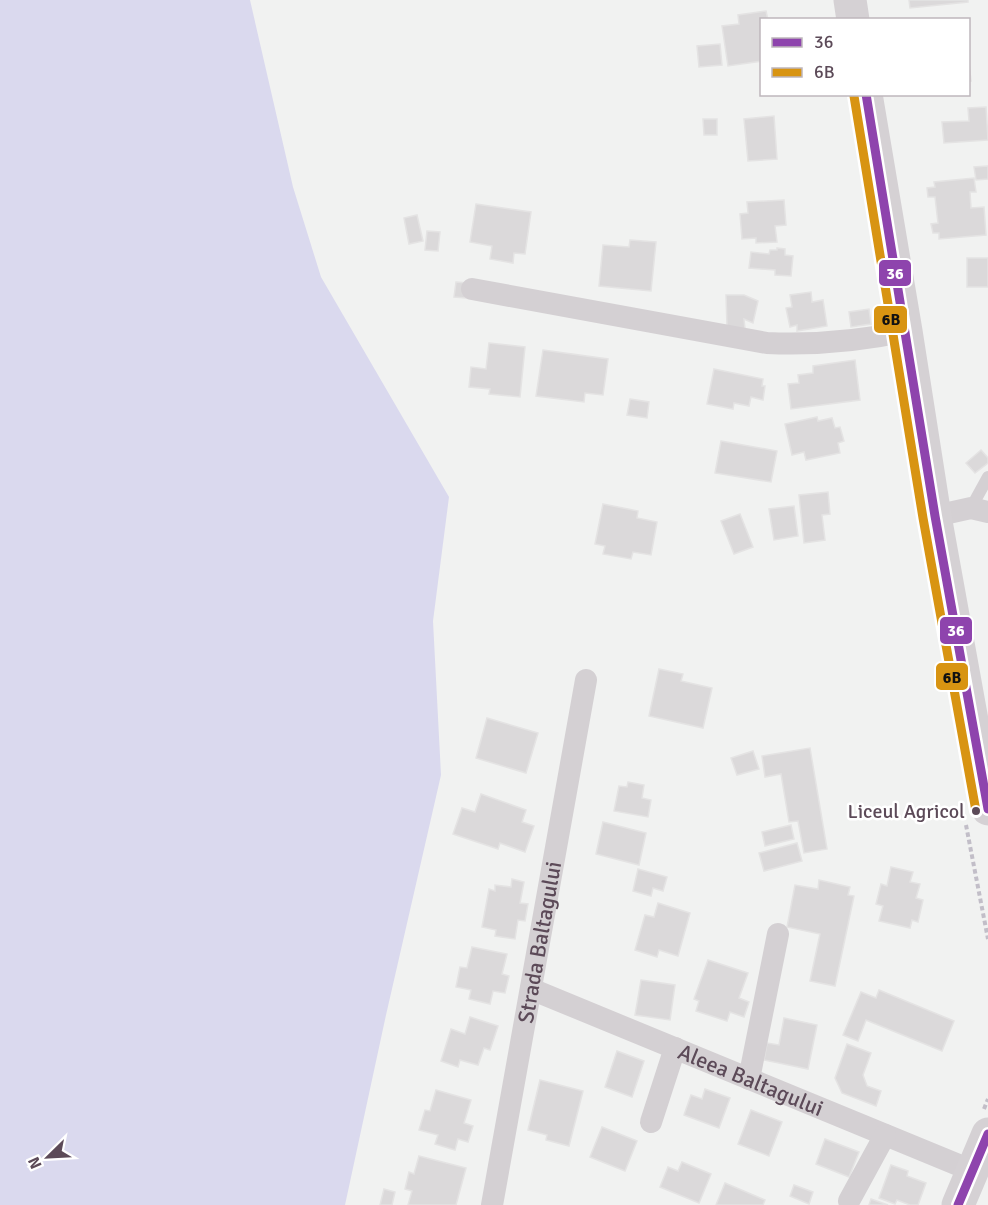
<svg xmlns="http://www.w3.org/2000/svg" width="988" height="1205" viewBox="0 0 988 1205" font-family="Signika,sans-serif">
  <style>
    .green { fill: #dad9ee }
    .building { fill: #dbd9da; stroke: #e4e3e3; stroke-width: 1.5 }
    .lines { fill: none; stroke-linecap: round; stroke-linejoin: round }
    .path { stroke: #c2bec8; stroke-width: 4; stroke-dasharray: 4.5 3; stroke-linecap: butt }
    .service { stroke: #d4d0d3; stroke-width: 12 }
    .minor { stroke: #d4d0d3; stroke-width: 22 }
    .secondary { stroke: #d5d1d4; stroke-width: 33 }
    .bus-1-casing { stroke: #fff; stroke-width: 14 }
    .bus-2-casing { stroke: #fff; stroke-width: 14 }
    .bus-1 { stroke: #8e44ad; stroke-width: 9 }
    .bus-2 { stroke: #d89412; stroke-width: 9 }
    .bus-dot { fill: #5c4a58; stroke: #fff; stroke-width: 2 }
    .labels { text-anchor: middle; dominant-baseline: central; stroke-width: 5; stroke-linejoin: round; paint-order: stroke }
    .bus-label { font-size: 20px; fill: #5c4a58; stroke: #fff; text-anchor: end }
    .street-label { font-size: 22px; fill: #5c4a58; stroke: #fff }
    .line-badge { stroke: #fff; stroke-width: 2 }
    .badge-label { font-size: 16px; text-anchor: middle; font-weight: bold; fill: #fff }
    .pale-badge-label { font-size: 16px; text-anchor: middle; font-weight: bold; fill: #111 }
  </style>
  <rect width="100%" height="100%" fill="#f1f2f1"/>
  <polygon class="green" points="0,0 250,0 293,187 321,277 449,497 433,621 441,775 386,1015 345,1205 0,1205"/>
  <g class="building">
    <polygon points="909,0 968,0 968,2 910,8"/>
    <polygon points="766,11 768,20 762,20 762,61 728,66 722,26 739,24 738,15"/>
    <polygon points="720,44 722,65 699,67 697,46"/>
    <polygon points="968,54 971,81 968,81"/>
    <polygon points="986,107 988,140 944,143 942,122 969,121 968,108"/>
    <polygon points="774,116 777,159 748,161 744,119"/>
    <polygon points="703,119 717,119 717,135 704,135"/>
    <polygon points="988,166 988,179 976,180 974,167"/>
    <polygon points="974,178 976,192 970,192 971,208 984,207 986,235 939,239 939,233 933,233 931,224 938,223 935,197 928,197 927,188 935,187 934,182"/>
    <polygon points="784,200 786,225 775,226 777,242 756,243 756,238 742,239 740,214 748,213 747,202"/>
    <polygon points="476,204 531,212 525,254 514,253 513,263 490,259 492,246 470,242"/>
    <polygon points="417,215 423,241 409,244 404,218"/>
    <polygon points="427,231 440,232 438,251 425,250"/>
    <polygon points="630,240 656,242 651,291 599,286 603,245 629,247"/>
    <polygon points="777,248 785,249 785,255 793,256 791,276 775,275 775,270 749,268 751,252 769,254 770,250 777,250"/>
    <rect x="967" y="258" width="21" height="29"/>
    <polygon points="456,282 468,283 466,298 454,297"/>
    <polygon points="811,292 812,302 823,300 827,326 797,331 797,325 790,327 786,308 792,307 790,295"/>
    <polygon points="726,295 744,295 758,301 753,323 744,319 745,329 727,327"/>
    <polygon points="869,309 871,324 851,327 849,312"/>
    <polygon points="489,343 525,347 520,397 489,394 490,389 469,387 471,367 486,369"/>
    <polygon points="543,350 608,359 603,395 585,393 584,402 536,396"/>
    <polygon points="855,360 860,400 791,409 788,384 799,383 798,375 813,373 813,366"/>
    <polygon points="714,369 763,379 762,386 765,386 763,400 751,397 749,406 734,403 733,409 707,404"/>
    <polygon points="630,399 649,402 647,418 627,415"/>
    <polygon points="817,417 818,421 832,418 835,428 840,427 844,441 838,443 840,453 806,460 804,452 792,455 785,424"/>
    <polygon points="721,441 777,451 771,482 715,473"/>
    <polygon points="981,450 988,458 988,463 975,473 966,463"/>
    <polygon points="828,492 830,514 822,515 825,540 804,543 799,495"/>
    <polygon points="603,504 638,511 637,518 657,522 651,555 633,552 631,559 603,554 605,546 595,544"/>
    <polygon points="794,506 798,536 774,540 769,509"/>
    <polygon points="740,514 753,547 734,554 721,521"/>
    <polygon points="659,669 683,674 681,681 712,688 703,728 649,716"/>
    <polygon points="487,718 538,733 526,773 476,758"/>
    <polygon points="810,748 827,849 804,853 798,821 789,822 781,774 765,777 762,756"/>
    <polygon points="753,751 759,769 737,775 731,758"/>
    <polygon points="628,782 644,785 642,798 651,800 648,817 614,811 619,786 627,787"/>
    <polygon points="481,794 526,810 522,822 534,826 525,852 500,843 498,849 453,834 462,808 475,812"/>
    <polygon points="603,822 646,833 639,865 596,854"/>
    <polygon points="791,825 794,839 765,846 762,832"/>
    <polygon points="797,843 802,861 764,871 759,853"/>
    <polygon points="891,867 913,872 910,882 920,884 916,898 923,900 918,922 912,920 910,928 879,921 883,906 876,904 881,884 887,886"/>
    <polygon points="638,869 667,877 663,891 653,888 651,896 633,891"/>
    <polygon points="512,879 524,882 520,903 528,904 525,921 518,920 515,939 495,936 496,930 482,927 489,889 495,891 495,885 511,887"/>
    <polygon points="819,880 850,887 848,895 854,896 835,986 810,981 820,934 787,927 795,885 818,889"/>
    <polygon points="658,903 690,913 678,956 659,950 657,957 635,950 645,915 654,917"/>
    <polygon points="472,947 507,954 502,974 509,976 505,993 493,991 490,1004 469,999 471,990 456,987 460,967 467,968"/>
    <polygon points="708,960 748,973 739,998 749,1002 744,1017 730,1012 727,1021 696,1011 699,1001 694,999"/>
    <polygon points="641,980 675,985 670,1020 635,1015"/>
    <polygon points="879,990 954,1021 942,1051 866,1020 858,1041 843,1035 861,992 876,998"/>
    <polygon points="470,1017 498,1026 490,1050 484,1048 478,1065 460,1060 458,1067 441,1061 451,1029 465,1034"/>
    <polygon points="784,1018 817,1025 808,1069 764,1060 767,1043 779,1045"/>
    <polygon points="847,1044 871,1053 863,1075 867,1086 881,1091 876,1106 842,1093 835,1078"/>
    <polygon points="617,1051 644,1061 632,1097 605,1087"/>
    <polygon points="540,1080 583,1091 569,1146 546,1140 547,1135 528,1130"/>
    <polygon points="705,1089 730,1098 719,1128 684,1115 691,1095 702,1099"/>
    <polygon points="436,1090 471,1100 464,1123 473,1126 468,1142 458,1139 455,1150 435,1144 438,1135 419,1130 425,1110 430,1111"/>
    <polygon points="751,1110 782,1122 769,1156 738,1144"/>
    <polygon points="602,1127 637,1141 625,1171 590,1157"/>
    <polygon points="825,1139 859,1152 849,1177 816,1164"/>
    <polygon points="419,1156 466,1168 456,1205 408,1205 412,1191 405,1189 409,1172 414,1174"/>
    <polygon points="682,1162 711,1174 699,1203 660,1187 668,1167 678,1171"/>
    <polygon points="891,1165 908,1171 907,1176 926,1183 918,1205 910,1205 897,1200 895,1204 879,1198"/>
    <polygon points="725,1183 765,1200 763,1205 716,1205"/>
    <polygon points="794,1185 813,1192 809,1204 790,1196"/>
    <polygon points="384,1189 395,1192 392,1205 380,1205"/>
    <polygon points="871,1199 888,1205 869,1205"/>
  </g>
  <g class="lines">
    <g class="path">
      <polyline points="966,825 988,939"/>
      <polyline points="984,1109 988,1099"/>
    </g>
    <polyline class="service" points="971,508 988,477"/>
    <g class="minor">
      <path d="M472,289l295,54c46,2 94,-2 139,-12"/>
      <polyline points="935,516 971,508 988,512"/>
      <path id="s1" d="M531,989l442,182"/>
      <polyline points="749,1079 778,934"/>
      <polyline points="651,1122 675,1048"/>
      <polyline points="849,1201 885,1135"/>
      <path id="s2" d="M492,1205l94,-525"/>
    </g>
    <g class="secondary">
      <polyline points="850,0 853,20"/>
      <polyline points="866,94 906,331 935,516 988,809"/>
      <polyline points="958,1205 988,1134"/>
    </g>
    <defs>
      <g id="bus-1">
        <polyline points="866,94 935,516 988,809"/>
        <polyline points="958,1205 988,1134"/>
      </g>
      <polyline id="bus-2" points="854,96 923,518 976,811"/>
    </defs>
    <use href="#bus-1" class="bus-1-casing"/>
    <use href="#bus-2" class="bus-2-casing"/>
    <use href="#bus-1" class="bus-1"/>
    <use href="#bus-2" class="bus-2"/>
  </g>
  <circle class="bus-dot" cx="976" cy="811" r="5"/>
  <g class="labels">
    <g class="bus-label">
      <text x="965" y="811">Liceul Agricol</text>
    </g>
    <g class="street-label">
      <text stroke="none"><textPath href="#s2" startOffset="267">Strada Baltagului</textPath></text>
      <text stroke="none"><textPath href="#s1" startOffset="238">Aleea Baltagului</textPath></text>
    </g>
  </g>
  <g class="line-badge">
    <rect x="878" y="259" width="34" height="28" rx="6" fill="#8e44ad"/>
    <rect x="873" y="305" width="35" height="29" rx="6" fill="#d89412"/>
    <rect x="939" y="616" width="34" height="29" rx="6" fill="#8e44ad"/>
    <rect x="935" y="662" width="34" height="29" rx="6" fill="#d89412"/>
  </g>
  <g class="badge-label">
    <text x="895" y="279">36</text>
    <text x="956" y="636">36</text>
  </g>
  <g class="pale-badge-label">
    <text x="891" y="325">6B</text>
    <text x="952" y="683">6B</text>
  </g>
  <rect x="760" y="18" width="210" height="78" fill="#ffffff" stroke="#beb7bc" stroke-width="1.5"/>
  <rect x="772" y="38" width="30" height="9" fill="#8e44ad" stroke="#beb7bc" stroke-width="1.5"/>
  <text x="814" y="48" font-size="18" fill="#5c4a58">36</text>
  <rect x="772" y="68" width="30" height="9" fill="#d89412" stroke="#beb7bc" stroke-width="1.5"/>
  <text x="814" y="78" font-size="18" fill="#5c4a58">6B</text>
  <g transform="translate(48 1157) rotate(246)" stroke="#ffffff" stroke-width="4.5" paint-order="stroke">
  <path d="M0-4.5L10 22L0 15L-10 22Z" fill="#5c4a58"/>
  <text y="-9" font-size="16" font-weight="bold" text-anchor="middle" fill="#5c4a58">N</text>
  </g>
</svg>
